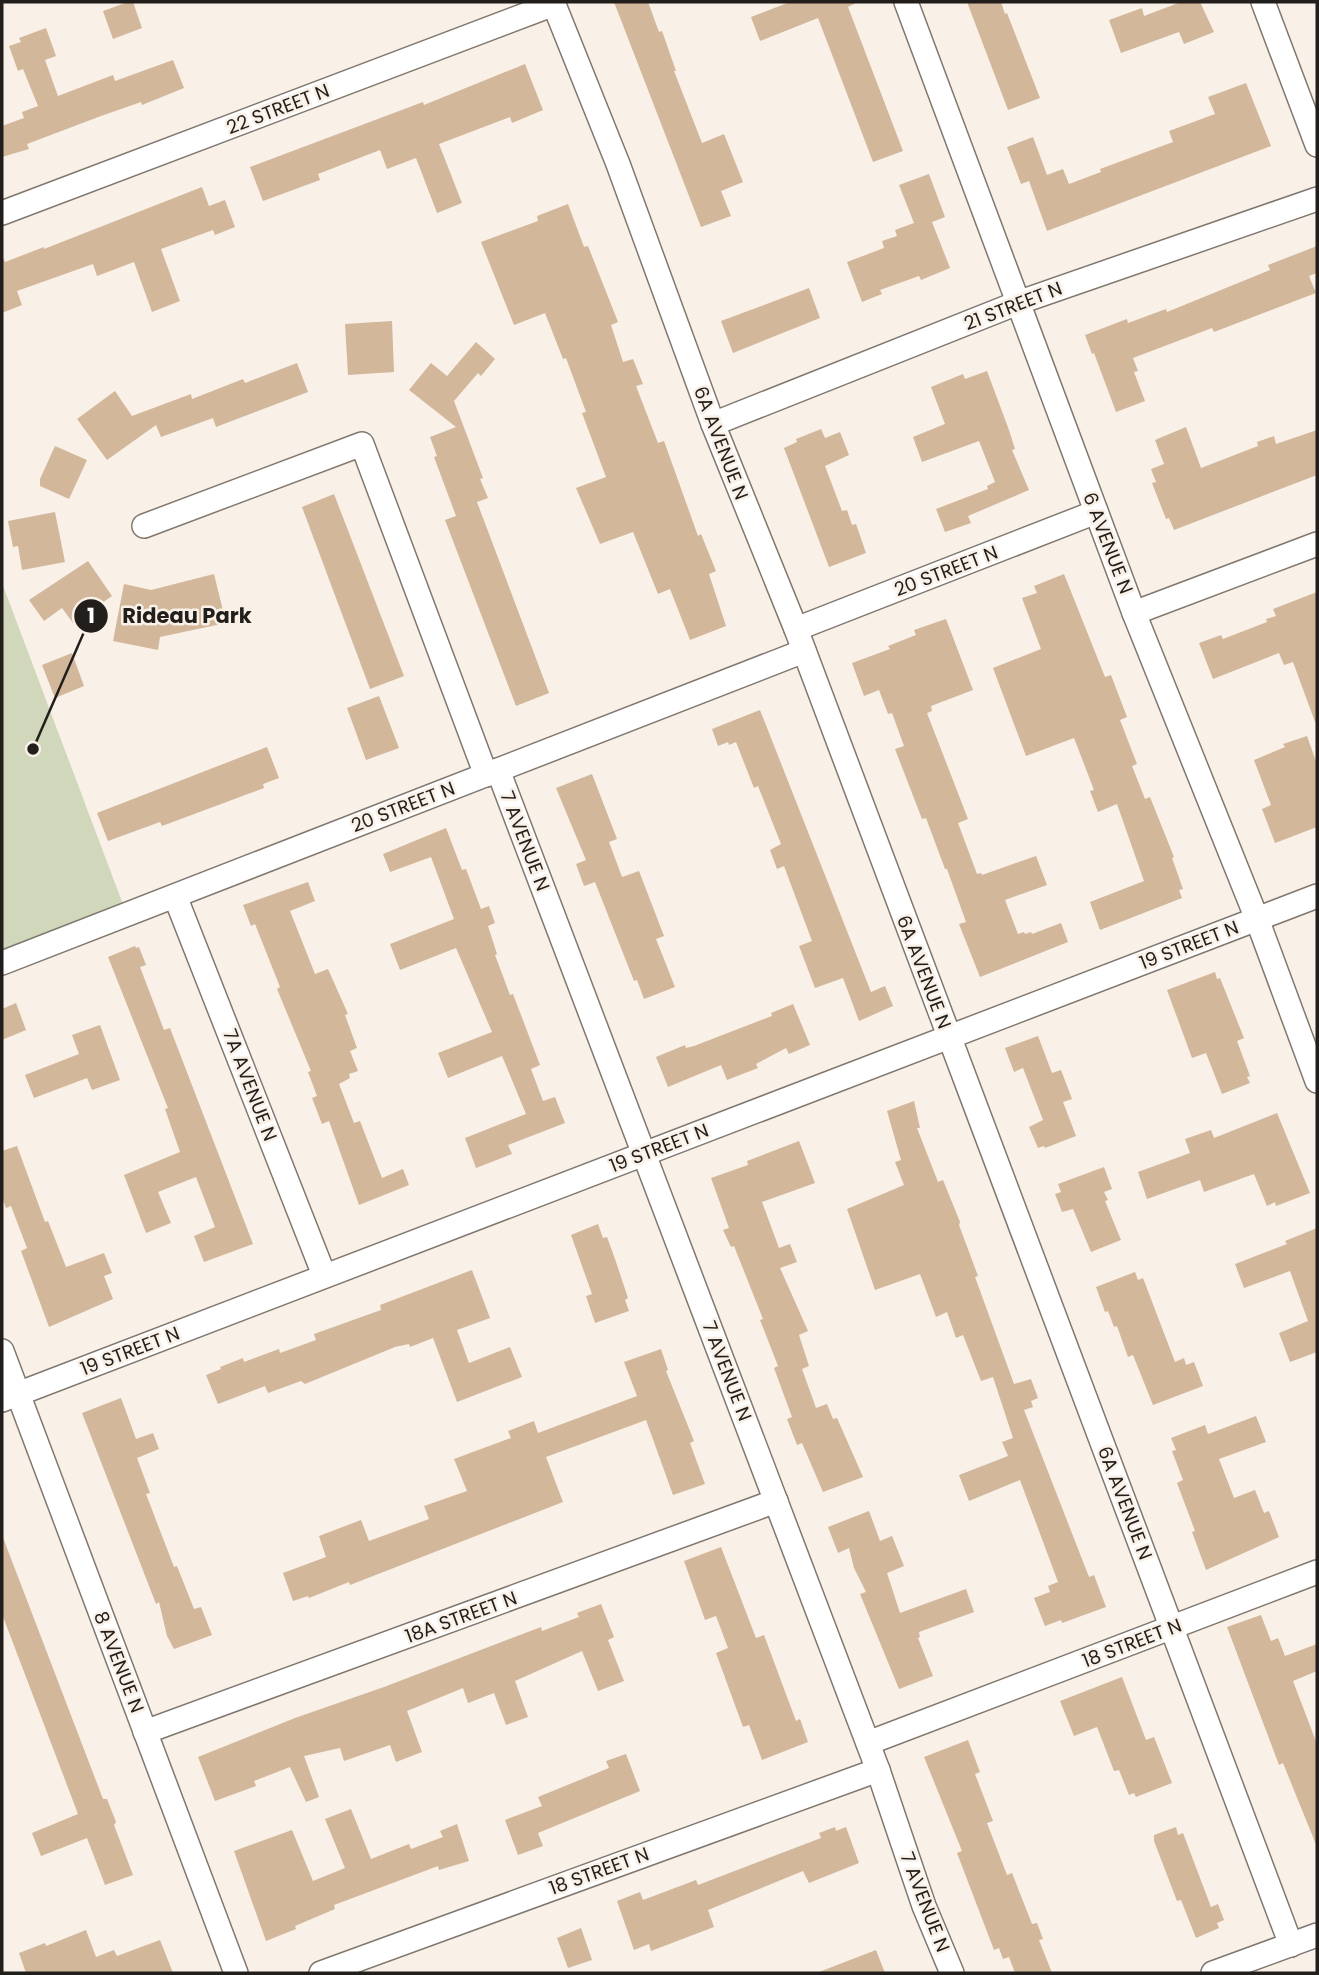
<svg xmlns="http://www.w3.org/2000/svg" width="1319" height="1975" viewBox="0 0 1319 1975" font-family="Poppins,sans-serif">
  <style>
    .green { fill: #d0d7ba }
    .building { fill: #d2b79b }
    .lines { fill: none; stroke-linecap: round; stroke-linejoin: round }
    .minor-casing { stroke: #80786f; stroke-width: 26 }
    .minor { stroke: #fff; stroke-width: 23 }
    .labels { text-anchor: middle; dominant-baseline: central; stroke-width: 5; stroke-linejoin: round; paint-order: stroke }
    .street-label { font-size: 19px; fill: #211e1b; stroke: #f9f0e7 }
    .leader { fill: none; stroke: #211e1b; stroke-width: 2.5 }
    .callout-dot { fill: #211e1b; stroke: #f9f0e7; stroke-width: 2.5 }
    .mark-label { font-size: 21px; text-anchor: middle; font-weight: bold; fill: #fff }
    .callout-label { font-size: 21px; text-anchor: middle; font-weight: bold; fill: #211e1b; stroke: #f9f0e7; stroke-width: 5; stroke-linejoin: round; paint-order: stroke }
  </style>
  <rect width="100%" height="100%" fill="#f9f0e7"/>
  <polygon class="green" points="2,583 127,915 2,963"/>
  <g class="building">
    <polygon points="128,2 133,2 142,28 113,39 103,11"/>
    <polygon points="614,2 648,2 659,32 662,31 676,71 674,71 702,143 724,134 743,182 721,191 731,216 701,227"/>
    <polygon points="790,2 858,2 848,7 903,151 873,162 818,18 760,41 751,17"/>
    <polygon points="967,2 1001,2 1005,14 1007,13 1040,98 1008,110"/>
    <polygon points="1181,2 1200,2 1214,32 1184,44 1179,32 1121,53 1109,20 1142,8 1144,16"/>
    <polygon points="46,28 56,56 45,60 58,96 113,75 115,81 173,60 184,88 142,105 141,102 101,116 27,144 29,149 2,157 2,126 24,118 22,112 38,106 23,69 18,71 9,46 21,42 19,38"/>
    <polygon points="525,64 543,110 512,123 510,117 439,144 462,203 437,213 416,158 387,169 380,150 318,174 320,180 263,201 250,167 423,102 424,105"/>
    <polygon points="1246,83 1271,146 1047,231 1029,181 1021,184 1007,147 1033,137 1047,175 1063,169 1069,184 1101,172 1100,169 1173,142 1169,131 1215,114 1208,97"/>
    <polygon points="929,174 945,217 932,222 950,268 921,280 919,276 880,290 882,294 862,302 847,262 884,248 882,241 897,236 895,230 914,223 899,185"/>
    <polygon points="202,187 209,206 225,200 235,227 215,235 213,230 161,249 180,301 152,312 134,262 97,276 93,264 17,291 22,305 2,313 2,256 5,262 44,247 44,249"/>
    <polygon points="568,204 584,247 588,246 618,322 611,325 623,362 633,359 643,384 636,386 658,443 664,441 698,536 701,534 716,571 709,574 726,626 690,640 670,589 658,594 633,532 600,544 576,488 606,477 582,413 586,412 566,358 563,359 545,313 514,325 481,242 538,221 537,216"/>
    <polygon points="1317,246 1317,273 1309,276 1316,293 1214,332 1212,328 1133,358 1138,371 1134,372 1145,401 1116,412 1094,353 1092,354 1085,335 1127,319 1128,323 1166,309 1167,312 1270,270 1268,265"/>
    <polygon points="809,288 820,318 733,353 721,321"/>
    <polygon points="392,321 394,372 348,375 345,324"/>
    <polygon points="476,342 495,359 481,376 478,373 454,401 483,478 480,479 488,498 477,502 549,693 516,706 445,520 456,516 434,457 437,456 430,437 456,427 409,390 431,363 447,376"/>
    <polygon points="297,363 308,392 216,427 213,418 161,437 156,425 107,460 77,419 115,391 132,416 191,394 192,399 243,379 245,383"/>
    <polygon points="987,371 1009,430 1015,449 1012,450 1029,490 968,516 971,523 945,532 936,509 988,489 987,486 995,482 979,441 922,462 913,437 945,424 931,387 963,374 965,379"/>
    <polygon points="1186,427 1201,468 1258,446 1257,442 1274,436 1276,444 1317,430 1317,475 1174,530 1169,518 1166,519 1152,483 1156,482 1151,469 1164,464 1155,440"/>
    <polygon points="821,429 825,438 840,432 849,455 825,466 842,511 847,510 852,525 856,524 866,553 829,567 784,448 797,442 796,439"/>
    <polygon points="55,446 87,460 69,499 40,486 40,479"/>
    <polygon points="334,494 404,676 370,689 302,507"/>
    <polygon points="55,512 65,562 22,570 18,546 13,547 8,521"/>
    <polygon points="88,561 112,596 73,623 62,608 44,621 29,600"/>
    <polygon points="214,574 226,623 160,637 158,650 113,641 124,584 151,590"/>
    <polygon points="1064,574 1105,677 1111,675 1127,717 1120,720 1137,764 1132,766 1145,799 1150,797 1174,857 1172,858 1183,889 1179,890 1182,898 1100,930 1090,902 1144,881 1117,804 1098,812 1090,791 1094,790 1074,738 1026,756 993,668 1041,649 1022,598 1037,593 1034,586"/>
    <polygon points="1317,592 1317,722 1315,722 1293,662 1284,665 1279,653 1213,679 1199,643 1221,635 1223,639 1267,622 1266,619 1276,616 1273,609"/>
    <polygon points="946,619 973,690 931,706 932,711 927,713 968,819 958,823 977,874 981,873 982,875 1036,856 1047,885 1005,900 1018,934 1024,932 1025,934 1031,932 1032,934 1061,923 1068,942 980,977 959,924 966,922 947,869 945,869 926,818 922,819 895,749 904,746 892,713 888,714 879,690 864,696 852,663 890,649 888,646 916,635 914,630"/>
    <polygon points="72,653 84,686 55,698 42,665"/>
    <polygon points="379,696 399,748 366,760 347,708"/>
    <polygon points="760,710 871,992 885,986 893,1006 859,1021 843,978 815,988 799,946 812,941 784,866 777,869 770,850 781,844 758,786 754,788 736,742 729,745 728,742 718,746 712,729"/>
    <polygon points="1307,736 1317,764 1317,827 1275,843 1262,809 1271,805 1254,760 1285,747 1283,744"/>
    <polygon points="267,747 279,778 263,784 264,788 162,826 160,822 108,841 97,813"/>
    <polygon points="592,774 617,839 609,842 622,877 639,871 664,936 656,939 675,987 644,999 637,980 634,981 595,882 584,886 576,864 586,860 556,788"/>
    <polygon points="446,828 462,870 466,869 481,909 489,906 495,923 488,926 497,954 495,955 510,995 513,994 540,1065 531,1069 543,1101 555,1097 565,1123 508,1145 512,1154 476,1168 465,1138 526,1114 502,1056 448,1078 438,1053 492,1032 456,948 400,970 390,944 454,919 431,857 390,872 383,854"/>
    <polygon points="308,882 315,901 290,911 315,974 328,969 348,1014 345,1015 357,1048 350,1051 358,1071 349,1074 350,1078 339,1084 354,1123 360,1121 382,1178 403,1169 409,1185 359,1205 329,1121 322,1124 312,1098 317,1096 308,1072 311,1071 277,989 280,987 255,924 251,926 243,905"/>
    <polygon points="135,946 136,948 139,947 146,965 140,967 164,1030 170,1028 253,1244 204,1262 194,1236 215,1227 196,1177 158,1192 171,1223 146,1233 124,1175 180,1152 165,1109 168,1108 108,957"/>
    <polygon points="1215,972 1217,979 1220,978 1244,1038 1237,1041 1250,1076 1247,1077 1250,1083 1222,1094 1206,1053 1192,1058 1167,990"/>
    <polygon points="16,1003 26,1030 2,1040 2,1009"/>
    <polygon points="793,1004 810,1045 789,1054 786,1048 756,1064 758,1068 727,1080 721,1065 668,1087 656,1057 685,1045 686,1048 694,1046 772,1016 771,1013"/>
    <polygon points="100,1025 120,1080 92,1090 87,1078 34,1098 25,1075 79,1054 72,1035"/>
    <polygon points="1038,1036 1052,1073 1061,1070 1072,1099 1063,1102 1076,1136 1045,1148 1044,1146 1038,1148 1029,1127 1043,1120 1023,1068 1014,1072 1005,1048"/>
    <polygon points="914,1101 920,1128 917,1128 938,1182 943,1180 960,1222 959,1225 978,1276 975,1277 1014,1384 1031,1379 1038,1398 1031,1401 1033,1407 1024,1410 1089,1577 1094,1575 1106,1607 1062,1623 1061,1620 1045,1626 1034,1598 1050,1592 1048,1586 1058,1582 1020,1480 969,1501 959,1475 1008,1456 1002,1442 1013,1438 993,1377 981,1381 963,1335 956,1338 947,1312 936,1317 920,1274 875,1290 847,1209 904,1185 895,1162 901,1160 887,1111"/>
    <polygon points="1277,1113 1310,1193 1276,1206 1275,1202 1267,1206 1254,1174 1204,1192 1200,1180 1147,1199 1138,1172 1190,1153 1185,1139 1211,1130 1214,1138"/>
    <polygon points="799,1141 815,1183 762,1202 779,1248 790,1244 797,1262 780,1268 808,1331 799,1335 809,1366 802,1369 816,1408 827,1404 833,1419 837,1418 863,1477 823,1492 802,1443 797,1445 787,1419 792,1417 774,1368 778,1366 760,1320 763,1319 734,1246 731,1247 723,1230 729,1228 711,1178 748,1165 747,1161"/>
    <polygon points="17,1146 45,1222 48,1221 66,1267 104,1253 112,1273 104,1276 113,1299 49,1327 21,1251 27,1248 11,1206 6,1208 2,1197 2,1151"/>
    <polygon points="1104,1167 1112,1189 1104,1192 1108,1200 1105,1201 1121,1240 1091,1252 1073,1209 1062,1212 1055,1194 1061,1192 1058,1184"/>
    <polygon points="598,1224 603,1238 607,1237 615,1259 628,1298 625,1300 629,1311 595,1323 586,1296 592,1294 571,1235"/>
    <polygon points="1317,1228 1317,1352 1290,1362 1279,1333 1308,1321 1290,1271 1244,1288 1235,1264 1287,1244 1285,1241"/>
    <polygon points="472,1270 490,1318 457,1330 469,1363 510,1347 522,1377 457,1402 433,1338 410,1347 409,1344 395,1347 305,1384 301,1381 268,1393 265,1386 218,1404 206,1375 221,1369 220,1367 243,1358 244,1362 279,1349 280,1353 316,1340 314,1334 381,1310 380,1305"/>
    <polygon points="1135,1272 1138,1280 1143,1278 1175,1362 1184,1358 1186,1365 1194,1362 1203,1386 1153,1405 1133,1355 1128,1357 1117,1326 1114,1327 1108,1311 1105,1312 1096,1287"/>
    <polygon points="661,1349 668,1370 666,1371 694,1441 690,1443 705,1484 673,1495 646,1420 546,1457 563,1502 350,1585 349,1582 309,1598 308,1596 293,1601 283,1573 326,1557 319,1536 361,1520 369,1541 429,1519 424,1506 467,1491 454,1459 511,1438 508,1431 534,1421 538,1433 637,1396 624,1362"/>
    <polygon points="121,1398 136,1439 153,1433 159,1449 137,1458 150,1493 146,1494 174,1567 177,1566 194,1609 201,1607 212,1635 174,1649 167,1636 159,1602 156,1604 82,1413"/>
    <polygon points="1256,1416 1266,1442 1219,1459 1234,1498 1255,1490 1264,1513 1269,1511 1279,1537 1206,1570 1192,1532 1195,1531 1177,1483 1183,1480 1172,1451 1176,1450 1171,1438 1205,1425 1208,1434"/>
    <polygon points="869,1511 880,1541 892,1536 904,1566 887,1573 900,1613 966,1589 974,1612 919,1632 920,1637 918,1638 933,1676 899,1689 860,1594 866,1592 854,1568 849,1548 838,1553 828,1527"/>
    <polygon points="2,1535 103,1799 107,1799 116,1822 114,1825 133,1875 105,1885 87,1838 41,1856 32,1833 78,1814 2,1614"/>
    <polygon points="721,1547 756,1638 764,1635 796,1721 800,1719 808,1742 762,1760 749,1725 743,1727 716,1653 728,1648 716,1616 705,1620 684,1561"/>
    <polygon points="601,1604 614,1637 608,1640 624,1681 598,1691 582,1651 515,1681 528,1717 506,1725 494,1693 468,1703 463,1688 407,1711 422,1752 396,1762 390,1745 344,1761 340,1748 304,1756 319,1797 306,1802 290,1767 254,1781 256,1786 215,1801 198,1757 295,1718 384,1687 541,1627 542,1631 579,1617 577,1613"/>
    <polygon points="1261,1615 1271,1641 1278,1638 1285,1656 1317,1644 1317,1671 1293,1681 1317,1744 1317,1847 1283,1763 1279,1765 1227,1627"/>
    <polygon points="1122,1677 1146,1740 1154,1737 1172,1783 1136,1797 1134,1793 1129,1795 1119,1770 1114,1771 1097,1727 1074,1736 1060,1701"/>
    <polygon points="968,1740 980,1772 975,1774 993,1821 987,1823 1007,1875 1012,1873 1032,1924 1037,1923 1043,1939 1039,1940 1052,1973 1015,1973 1009,1957 1003,1959 999,1948 994,1950 957,1853 962,1851 924,1757"/>
    <polygon points="626,1754 640,1791 538,1833 543,1846 518,1855 505,1820 542,1806 538,1797 609,1768 606,1761"/>
    <polygon points="351,1809 371,1859 409,1844 411,1849 443,1837 440,1831 457,1824 469,1861 439,1870 438,1866 334,1905 335,1909 295,1926 296,1929 266,1941 234,1851 292,1830 313,1881 345,1868 325,1819"/>
    <polygon points="835,1827 836,1831 846,1827 859,1863 809,1883 803,1871 708,1910 714,1927 651,1951 649,1944 634,1950 617,1901 640,1892 643,1900 696,1880 698,1885 821,1838 819,1833"/>
    <polygon points="1176,1827 1178,1835 1183,1833 1211,1907 1218,1904 1224,1920 1217,1923 1219,1928 1196,1938 1181,1900 1177,1901 1154,1841 1154,1835"/>
    <polygon points="581,1928 592,1960 568,1968 557,1938"/>
    <polygon points="86,1930 96,1957 114,1950 117,1956 160,1940 173,1973 26,1973 19,1953 45,1943 46,1946"/>
    <polygon points="876,1950 885,1973 819,1973 819,1972"/>
  </g>
  <g class="lines">
    <defs>
      <g id="minor">
        <polyline points="553,2 618,164 713,424 796,629 1291,1945"/>
        <polyline points="906,2 1134,613 1257,919 1317,1081"/>
        <polyline points="1263,2 1317,145"/>
        <polyline points="2,213 554,4"/>
        <polyline points="713,424 1020,302 1317,199"/>
        <polyline points="144,526 362,444 486,775"/>
        <polyline points="1134,613 1317,544"/>
        <polyline points="796,629 1096,512"/>
        <polyline points="498,770 878,1770 924,1906 952,1973"/>
        <polyline points="175,896 324,1275"/>
        <polyline points="2,963 804,651"/>
        <polyline points="2,1351 236,1973"/>
        <polyline points="2,1400 1317,896"/>
        <polyline points="145,1732 776,1501"/>
        <polyline points="868,1743 1317,1572"/>
        <polyline points="321,1973 878,1770"/>
        <polyline points="1213,1973 1317,1935"/>
      </g>
    </defs>
    <use href="#minor" class="minor-casing"/>
    <use href="#minor" class="minor"/>
  </g>
  <g class="labels">
    <g class="street-label">
      <text transform="translate(278 109) rotate(-21)">22 STREET N</text>
      <text transform="translate(1013 306) rotate(-21)">21 STREET N</text>
      <text transform="translate(721 443) rotate(69)">6A AVENUE N</text>
      <text transform="translate(1108 543) rotate(69)">6 AVENUE N</text>
      <text transform="translate(946 571) rotate(-21)">20 STREET N</text>
      <text transform="translate(403 807) rotate(-21)">20 STREET N</text>
      <text transform="translate(525 841) rotate(69)">7 AVENUE N</text>
      <text transform="translate(1189 945) rotate(-21)">19 STREET N</text>
      <text transform="translate(924 972) rotate(69)">6A AVENUE N</text>
      <text transform="translate(250 1085) rotate(69)">7A AVENUE N</text>
      <text transform="translate(659 1148) rotate(-21)">19 STREET N</text>
      <text transform="translate(130 1351) rotate(-21)">19 STREET N</text>
      <text transform="translate(727 1371) rotate(69)">7 AVENUE N</text>
      <text transform="translate(1125 1503) rotate(69)">6A AVENUE N</text>
      <text transform="translate(461 1617) rotate(-20)">18A STREET N</text>
      <text transform="translate(1132 1643) rotate(-21)">18 STREET N</text>
      <text transform="translate(119 1662) rotate(69)">8 AVENUE N</text>
      <text transform="translate(599 1871) rotate(-20)">18 STREET N</text>
      <text transform="translate(925 1902) rotate(69)">7 AVENUE N</text>
    </g>
  </g>
  <path class="leader" d="M33 749L91 616"/>
  <g class="callout-dot">
    <circle cx="33" cy="749" r="7"/>
    <circle cx="91" cy="616" r="18"/>
  </g>
  <g class="mark-label">
    <text x="91" y="623">1</text>
  </g>
  <g class="callout-label">
    <text x="187" y="623">Rideau Park</text>
  </g>
  <rect width="1319" height="1975" fill="none" stroke="#211e1b" stroke-width="7"/>
</svg>
